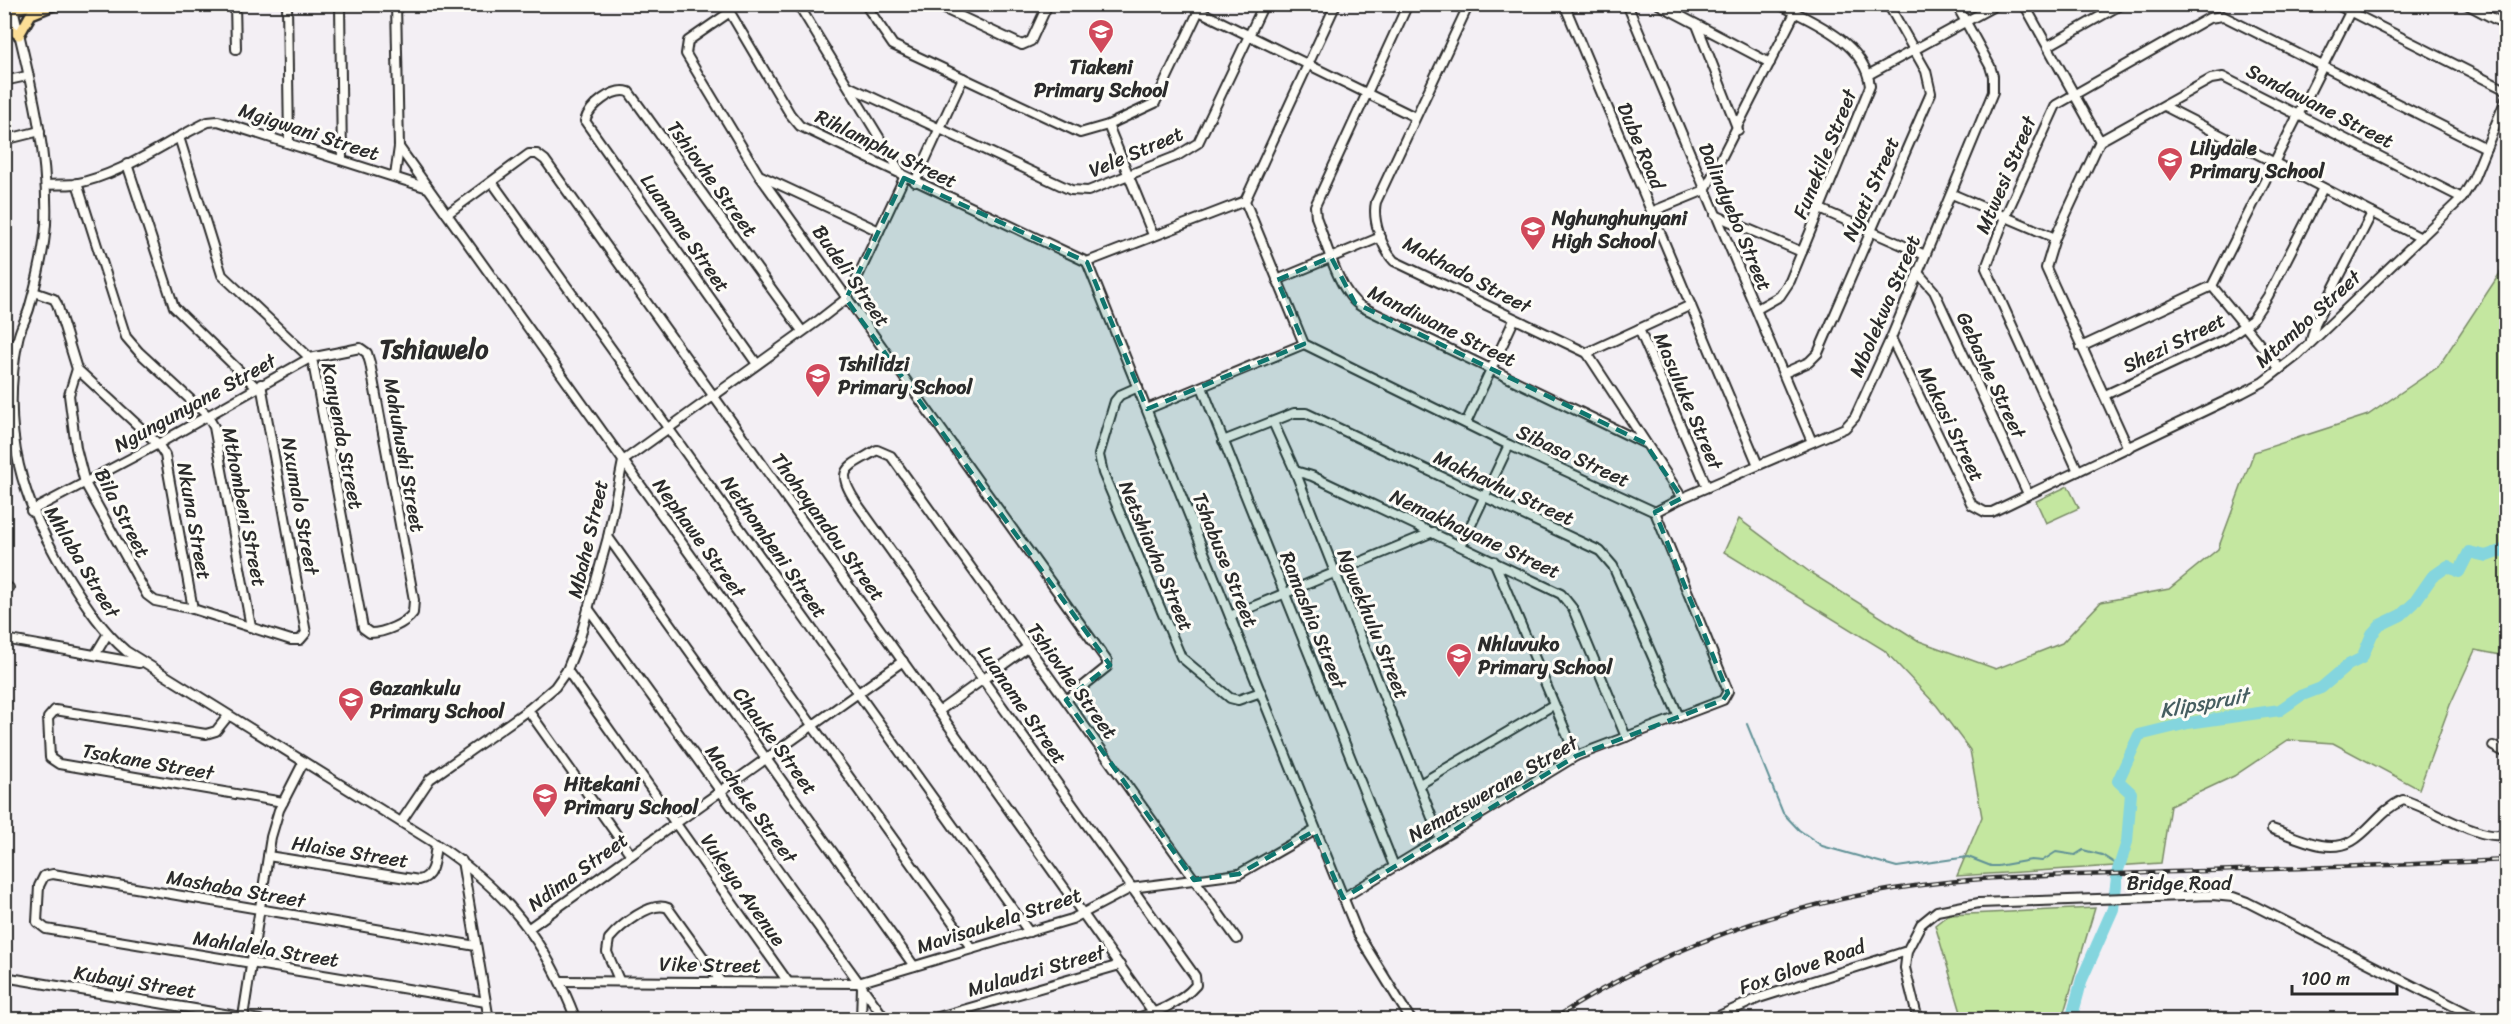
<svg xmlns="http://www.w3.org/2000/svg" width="2511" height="1024" viewBox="0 0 2511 1024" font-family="Sriracha,sans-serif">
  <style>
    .green { fill: #c4e7a0; stroke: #788966; stroke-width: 1.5 }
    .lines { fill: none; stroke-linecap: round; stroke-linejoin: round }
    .stream { stroke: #609196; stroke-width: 2 }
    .river { stroke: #84d5de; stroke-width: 12 }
    .minor-casing { stroke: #2b2b2b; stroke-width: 12 }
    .major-casing { stroke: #2b2b2b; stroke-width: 14 }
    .minor { stroke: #fdfcf7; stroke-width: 8 }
    .major { stroke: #fcde96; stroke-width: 9 }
    .rail-casing { stroke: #2b2b2b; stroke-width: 4.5 }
    .rail { stroke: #fdfcf7; stroke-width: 2; stroke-dasharray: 7; stroke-linecap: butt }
    .marked { fill: #0f766e; fill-opacity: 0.2; stroke: #0f766e; stroke-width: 4.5; stroke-dasharray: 12 8; stroke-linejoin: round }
    .labels { text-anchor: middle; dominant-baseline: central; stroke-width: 6; stroke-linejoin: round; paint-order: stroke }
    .poi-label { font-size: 20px; font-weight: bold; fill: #2b2b2b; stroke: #fdfcf7; text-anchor: start }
    .street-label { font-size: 20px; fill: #2b2b2b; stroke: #fdfcf7 }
    .water-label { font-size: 21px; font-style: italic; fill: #465e61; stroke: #fdfcf7 }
    .district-label { font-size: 26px; font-weight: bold; fill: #2b2b2b; stroke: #fdfcf7 }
  </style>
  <rect width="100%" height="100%" fill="#f3eff4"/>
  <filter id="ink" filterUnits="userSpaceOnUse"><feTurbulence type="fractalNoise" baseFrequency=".0167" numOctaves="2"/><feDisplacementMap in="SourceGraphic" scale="12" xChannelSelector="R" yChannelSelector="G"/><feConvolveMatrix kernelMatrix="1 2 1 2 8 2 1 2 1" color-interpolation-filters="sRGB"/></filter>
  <g filter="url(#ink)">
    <g class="green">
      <polygon points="2506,264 2506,656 2475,650 2450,705 2419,789 2333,743 2288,740 2234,776 2170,806 2161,863 1957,876 1982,817 1970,750 1937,706 1884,650 1724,552 1739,519 1811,573 1919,641 1996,669 2062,643 2101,602 2169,589 2218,549 2254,452 2368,415 2438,367"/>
      <polygon points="2068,486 2079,508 2046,523 2036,501"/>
      <polygon points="2095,908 2062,1019 1963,1019 1935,925 1948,915"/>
    </g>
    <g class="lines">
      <polyline class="stream" points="1747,724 1783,813 1799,830 1822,846 1897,867 1968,857 1991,866 1998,866 2031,860 2042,861 2056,852 2075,855 2083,850 2102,855 2119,866"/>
      <polyline class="river" points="2071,1020 2082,979 2113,909 2118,870 2127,842 2131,793 2118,781 2139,735 2188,723 2280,710 2300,696 2321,688 2348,665 2362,658 2372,634 2380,625 2401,615 2414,603 2432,577 2448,566 2459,572 2469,552 2486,556 2506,549"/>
      <defs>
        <g id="minor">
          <path d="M12,4c17,72 37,146 34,220 -2,29 -9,57 -17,85 -3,10 -9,19 -11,30 -18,92 3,164 52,241 17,27 33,51 56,71l310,193c69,45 111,98 140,176"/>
          <polyline points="235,4 236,49"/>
          <polyline points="287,4 289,142"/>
          <polyline points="340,4 342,160"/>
          <polyline points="725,4 790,114 800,126 1087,262"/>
          <polyline points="865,4 893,45 1080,133 1108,125 1155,103 1202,4"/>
          <polyline points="934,4 1022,45 1031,41 1048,4"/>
          <polyline points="1336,4 1245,201 1304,344 1509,445 1655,512 1728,691 1723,700 1576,756 1343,898"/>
          <path d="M1408,4l-93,202 1,11c10,25 23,77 46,90l282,136"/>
          <path d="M1469,4l-93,198c-4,18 6,46 18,59l193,92 95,145"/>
          <polyline points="1564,4 1758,465"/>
          <polyline points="1627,4 1812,442"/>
          <polyline points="1658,4 1770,63"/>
          <polyline points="2024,4 2100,141"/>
          <polyline points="2335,4 2506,90"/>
          <polyline points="2466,4 2506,25"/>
          <polyline points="1199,11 1415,117"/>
          <polyline points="730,12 688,41 686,54 759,175 1107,661 1107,667 1066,700"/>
          <polyline points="1697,25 1738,130"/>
          <polyline points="2048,46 2122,4"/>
          <polyline points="1868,75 1998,4"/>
          <polyline points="4,81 27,76"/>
          <polyline points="850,87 1071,190 1088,191 1177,156 1198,143 1264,4"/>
          <polyline points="2164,106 2421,238"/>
          <polyline points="1108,125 1153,235"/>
          <polyline points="4,140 40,131"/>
          <polyline points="399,147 972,949"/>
          <polyline points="127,164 174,307 256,387"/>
          <polyline points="395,176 399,147 396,4"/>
          <polyline points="761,176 879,231"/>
          <polyline points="492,182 1029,932"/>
          <polyline points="915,182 963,78"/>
          <polyline points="77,183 126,337 139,352 207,415 214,427 251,627"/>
          <path d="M46,185c9,-1 19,0 28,-1 48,-9 91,-42 134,-62l10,-1 210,67"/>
          <polyline points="1952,194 2055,238"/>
          <polyline points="1820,209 1925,255"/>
          <polyline points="1651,212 1705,190 1795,13"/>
          <polyline points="447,214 529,154 537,154 545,160 1153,1012"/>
          <polyline points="1715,215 1802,252"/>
          <polyline points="1087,262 1358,934 1411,1020"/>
          <polyline points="1087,262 1245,201"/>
          <polyline points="1918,273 1934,291 2028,494"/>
          <polyline points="1277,280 1381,237"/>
          <polyline points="2212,286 2280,369"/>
          <polyline points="34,292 54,299 57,304 77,369 69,395 76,448 85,483 147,595 155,601 193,609 291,640 300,640 306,633 261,384"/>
          <path d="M1757,309l23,-13 10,-15 80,-195c-5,-44 -58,-65 -92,-82"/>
          <polyline points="1639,329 1707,487"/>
          <polyline points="1891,338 1972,505 1985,512 1992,512 2242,393 2263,382 2298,355 2462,198 2473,180 2506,99"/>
          <polyline points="2311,340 2316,322 2372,213"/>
          <polyline points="2081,347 2212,286 2350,12"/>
          <polyline points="1587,353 1691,305"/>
          <polyline points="4,359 16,341"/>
          <path d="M757,364l-172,-243c4,-15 28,-34 44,-29l173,239"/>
          <polyline points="77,369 158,444 165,455 193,609"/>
          <polyline points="1784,373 1809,362 1818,353 1931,93 1926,71 1888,4"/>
          <polyline points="1138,387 1120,395 1115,401 1099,455 1103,473 1181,657 1230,698 1238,700 1261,692"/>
          <polyline points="1202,387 1394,866"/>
          <polyline points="2105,395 2225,339 2252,320 2268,296 2323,188"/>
          <polyline points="1147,409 1304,344"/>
          <polyline points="1273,422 1295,471 1440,838"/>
          <polyline points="1466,423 1514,320"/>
          <polyline points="1223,441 1294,413 1306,413 1600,551 1613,566 1679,717"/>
          <polyline points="2128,448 2046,268 2055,238 2100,141 2211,79 2223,77 2462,198"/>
          <polyline points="1295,471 1312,476 1561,594 1573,609 1626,737"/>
          <polyline points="2078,471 1986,268 2005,217 2056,105 2209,18 2223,16 2486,148"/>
          <path d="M31,511l127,-67 152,-86 50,-10 7,5 3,10 44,237 -1,13c-8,11 -29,20 -43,20l-7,-5 -50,-265 -3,-5 -88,-83 -43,-138"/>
          <polyline points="1655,512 1682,498 1845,428 1855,417 1891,338 1993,92 1993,76 1990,66 1956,4"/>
          <polyline points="608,537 914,966"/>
          <polyline points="1461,546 1509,445"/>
          <polyline points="1494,561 1576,756"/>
          <polyline points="4,587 9,588"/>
          <polyline points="588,608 886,1020"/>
          <polyline points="1230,616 1433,532"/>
          <polyline points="4,639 139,663"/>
          <polyline points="95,655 107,635"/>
          <polyline points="567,670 788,982"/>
          <polyline points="528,710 631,855"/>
          <polyline points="939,711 1028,647"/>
          <polyline points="228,716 216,731 206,734 55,710 48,718 50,758 59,764 283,802"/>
          <polyline points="2493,746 2506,753"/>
          <polyline points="1420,784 1553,705"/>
          <polyline points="401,822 430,779 528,710 555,687 567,670 580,638 608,537 623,461 819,320 846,299 852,289 904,178 798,4"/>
          <path d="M2272,829c23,7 56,26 80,12 18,-10 28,-31 51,-41 23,5 82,45 103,33"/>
          <path d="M268,856l151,24c16,-3 15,-23 17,-36"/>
          <polyline points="462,861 489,1020"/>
          <polyline points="529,928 903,661"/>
          <polyline points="476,946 53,874 44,876 39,886 37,922 46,929 486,1002"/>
          <polyline points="4,977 260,1020"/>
          <path d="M619,980l-12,-28 2,-13c11,-13 42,-39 59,-31l53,74"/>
          <polyline points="560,981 858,983 1072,919 1131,888 1239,874 1314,831"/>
          <polyline points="243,1017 271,837 279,810 303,763"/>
          <polyline points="861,1020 862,987"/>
          <polyline points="928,1020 1120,965"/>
          <path d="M1130,1020c24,-7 49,-15 66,-35l-1,-9 -339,-474c-22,-34 -9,-34 21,-52l14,6 346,483"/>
          <polyline points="1710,1020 1759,998 1907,951"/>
          <polyline points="1918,1020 1905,968 1907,951 1921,924 1937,911 1979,903 2212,895 2233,897 2247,902 2481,1020"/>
        </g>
        <g id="major">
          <polyline points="4,11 38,4"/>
          <polyline points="4,24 19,35 31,14 56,4"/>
        </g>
      </defs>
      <use href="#minor" class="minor-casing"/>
      <use href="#major" class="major-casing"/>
      <use href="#minor" class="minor"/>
      <use href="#major" class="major"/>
      <defs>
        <path id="rail" d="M1552,1020c124,-82 269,-128 417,-140 59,-5 118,-5 177,-7 120,-4 241,-7 360,-13"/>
      </defs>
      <use href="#rail" class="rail-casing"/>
      <use href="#rail" class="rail"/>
    </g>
  </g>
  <path class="marked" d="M904,178l183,84 60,147 157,-65 -27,-64 54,-23 24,46 290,140 37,55 -27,14 73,181 -5,7 -147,56 -233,142 -29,-67 -75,43 -45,6 -128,-180 44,-35 -264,-366z"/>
  <defs>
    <symbol id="school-pin" viewBox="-11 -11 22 30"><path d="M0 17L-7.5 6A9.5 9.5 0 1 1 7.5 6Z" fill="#d1495b" stroke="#fdfcf7"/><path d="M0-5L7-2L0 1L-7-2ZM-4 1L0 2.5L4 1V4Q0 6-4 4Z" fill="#fff"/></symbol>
  </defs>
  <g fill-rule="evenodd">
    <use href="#school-pin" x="1086" y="17" width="30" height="40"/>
    <use href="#school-pin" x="2155" y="145" width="30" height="40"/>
    <use href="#school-pin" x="1518" y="214" width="30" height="40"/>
    <use href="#school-pin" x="803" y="361" width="30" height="40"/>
    <use href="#school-pin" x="1444" y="641" width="30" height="40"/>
    <use href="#school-pin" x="336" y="685" width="30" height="40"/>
    <use href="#school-pin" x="530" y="781" width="30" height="40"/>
  </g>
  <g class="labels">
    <g class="poi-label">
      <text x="1101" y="67" text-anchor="middle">Tiakeni<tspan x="1101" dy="23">Primary School</tspan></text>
      <text x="2190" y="148">Lilydale<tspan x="2190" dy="23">Primary School</tspan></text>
      <text x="1552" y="218">Nghunghunyani<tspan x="1552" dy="23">High School</tspan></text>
      <text x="838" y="364">Tshilidzi<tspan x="838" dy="23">Primary School</tspan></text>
      <text x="1478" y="644">Nhluvuko<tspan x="1478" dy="23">Primary School</tspan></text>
      <text x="370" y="688">Gazankulu<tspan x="370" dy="23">Primary School</tspan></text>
      <text x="564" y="784">Hitekani<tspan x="564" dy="23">Primary School</tspan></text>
    </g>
    <g class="street-label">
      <text transform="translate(2320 106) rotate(27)">Sandawane Street</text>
      <text transform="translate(309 132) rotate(18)">Mgigwani Street</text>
      <text transform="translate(1641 146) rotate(67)">Dube Road</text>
      <text transform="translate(886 149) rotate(26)">Rihlamphu Street</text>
      <text transform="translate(1136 152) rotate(-23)">Vele Street</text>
      <text transform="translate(1825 154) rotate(-68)">Funekile Street</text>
      <text transform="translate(2006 175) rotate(-67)">Mtwesi Street</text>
      <text transform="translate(712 179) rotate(54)">Tshiovhe Street</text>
      <text transform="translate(1871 189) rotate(-66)">Nyati Street</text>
      <text transform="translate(1735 217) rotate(67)">Dalindyebo Street</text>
      <text transform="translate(685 233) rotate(55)">Luaname Street</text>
      <text transform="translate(1467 275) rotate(28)">Makhado Street</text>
      <text transform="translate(851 276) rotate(55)">Budeli Street</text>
      <text transform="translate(1885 306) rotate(-67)">Mbolekwa Street</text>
      <text transform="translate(2308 319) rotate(-42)">Mtambo Street</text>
      <text transform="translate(1442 326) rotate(26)">Mandiwane Street</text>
      <text transform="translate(2174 343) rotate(-26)">Shezi Street</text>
      <text transform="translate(1991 375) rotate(65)">Gebashe Street</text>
      <text transform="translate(1688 401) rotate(67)">Masuluke Street</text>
      <text transform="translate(195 403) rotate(-29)">Ngungunyane Street</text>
      <text transform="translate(1951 424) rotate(64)">Makasi Street</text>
      <text transform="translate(342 436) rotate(79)">Kanyenda Street</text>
      <text transform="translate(404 455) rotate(80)">Mahuhushi Street</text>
      <text transform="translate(1573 456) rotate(25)">Sibasa Street</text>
      <text transform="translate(1504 488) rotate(25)">Makhavhu Street</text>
      <text transform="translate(300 506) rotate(80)">Nxumalo Street</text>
      <text transform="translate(244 507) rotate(79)">Mthombeni Street</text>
      <text transform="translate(122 513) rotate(63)">Bila Street</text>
      <text transform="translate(194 521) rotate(80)">Nkuna Street</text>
      <text transform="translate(828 527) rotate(54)">Thohoyandou Street</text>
      <text transform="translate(1475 534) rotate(25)">Nemakhayane Street</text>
      <text transform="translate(699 538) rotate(54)">Nephawe Street</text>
      <text transform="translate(588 539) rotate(-77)">Mbahe Street</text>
      <text transform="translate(774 547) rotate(55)">Nethombeni Street</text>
      <text transform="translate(1156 556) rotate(67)">Netshiavha Street</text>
      <text transform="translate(1225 560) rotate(68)">Tshabuse Street</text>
      <text transform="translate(82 562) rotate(59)">Mhlaba Street</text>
      <text transform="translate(1313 620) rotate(68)">Ramashia Street</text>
      <text transform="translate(1373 624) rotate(68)">Ngwekhulu Street</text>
      <text transform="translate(1072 681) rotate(54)">Tshiovhe Street</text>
      <text transform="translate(1022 705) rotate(55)">Luaname Street</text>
      <text transform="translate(775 741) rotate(54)">Chauke Street</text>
      <text transform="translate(148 762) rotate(10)">Tsakane Street</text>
      <text transform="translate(1493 789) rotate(-30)">Nematswerane Street</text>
      <text transform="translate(751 804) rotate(54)">Macheke Street</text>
      <text transform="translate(350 852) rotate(9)">Hlaise Street</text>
      <text transform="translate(578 872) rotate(-36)">Ndima Street</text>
      <text x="2179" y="883">Bridge Road</text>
      <text transform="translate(236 889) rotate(10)">Mashaba Street</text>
      <text transform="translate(743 890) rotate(55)">Vukeya Avenue</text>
      <text transform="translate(999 921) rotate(-18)">Mavisaukela Street</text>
      <text transform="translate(266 949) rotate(9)">Mahlalela Street</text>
      <text transform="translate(710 965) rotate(1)">Vike Street</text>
      <text transform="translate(1802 967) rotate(-19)">Fox Glove Road</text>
      <text transform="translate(1036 971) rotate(-16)">Mulaudzi Street</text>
      <text transform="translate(135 982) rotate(9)">Kubayi Street</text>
    </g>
    <g class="water-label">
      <text transform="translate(2204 703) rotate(-10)">Klipspruit</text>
    </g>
    <g class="district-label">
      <text x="434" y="349">Tshiawelo</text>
    </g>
  </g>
  <rect width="2511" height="1024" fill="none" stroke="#fdfcf7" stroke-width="24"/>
  <rect x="12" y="12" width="2487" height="1000" fill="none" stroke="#2b2b2b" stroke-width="2" filter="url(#ink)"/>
  <path d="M2292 985v9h105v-9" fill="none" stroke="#2b2b2b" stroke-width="3"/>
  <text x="2301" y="985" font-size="18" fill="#2b2b2b" stroke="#fdfcf7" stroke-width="4.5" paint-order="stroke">100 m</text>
</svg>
